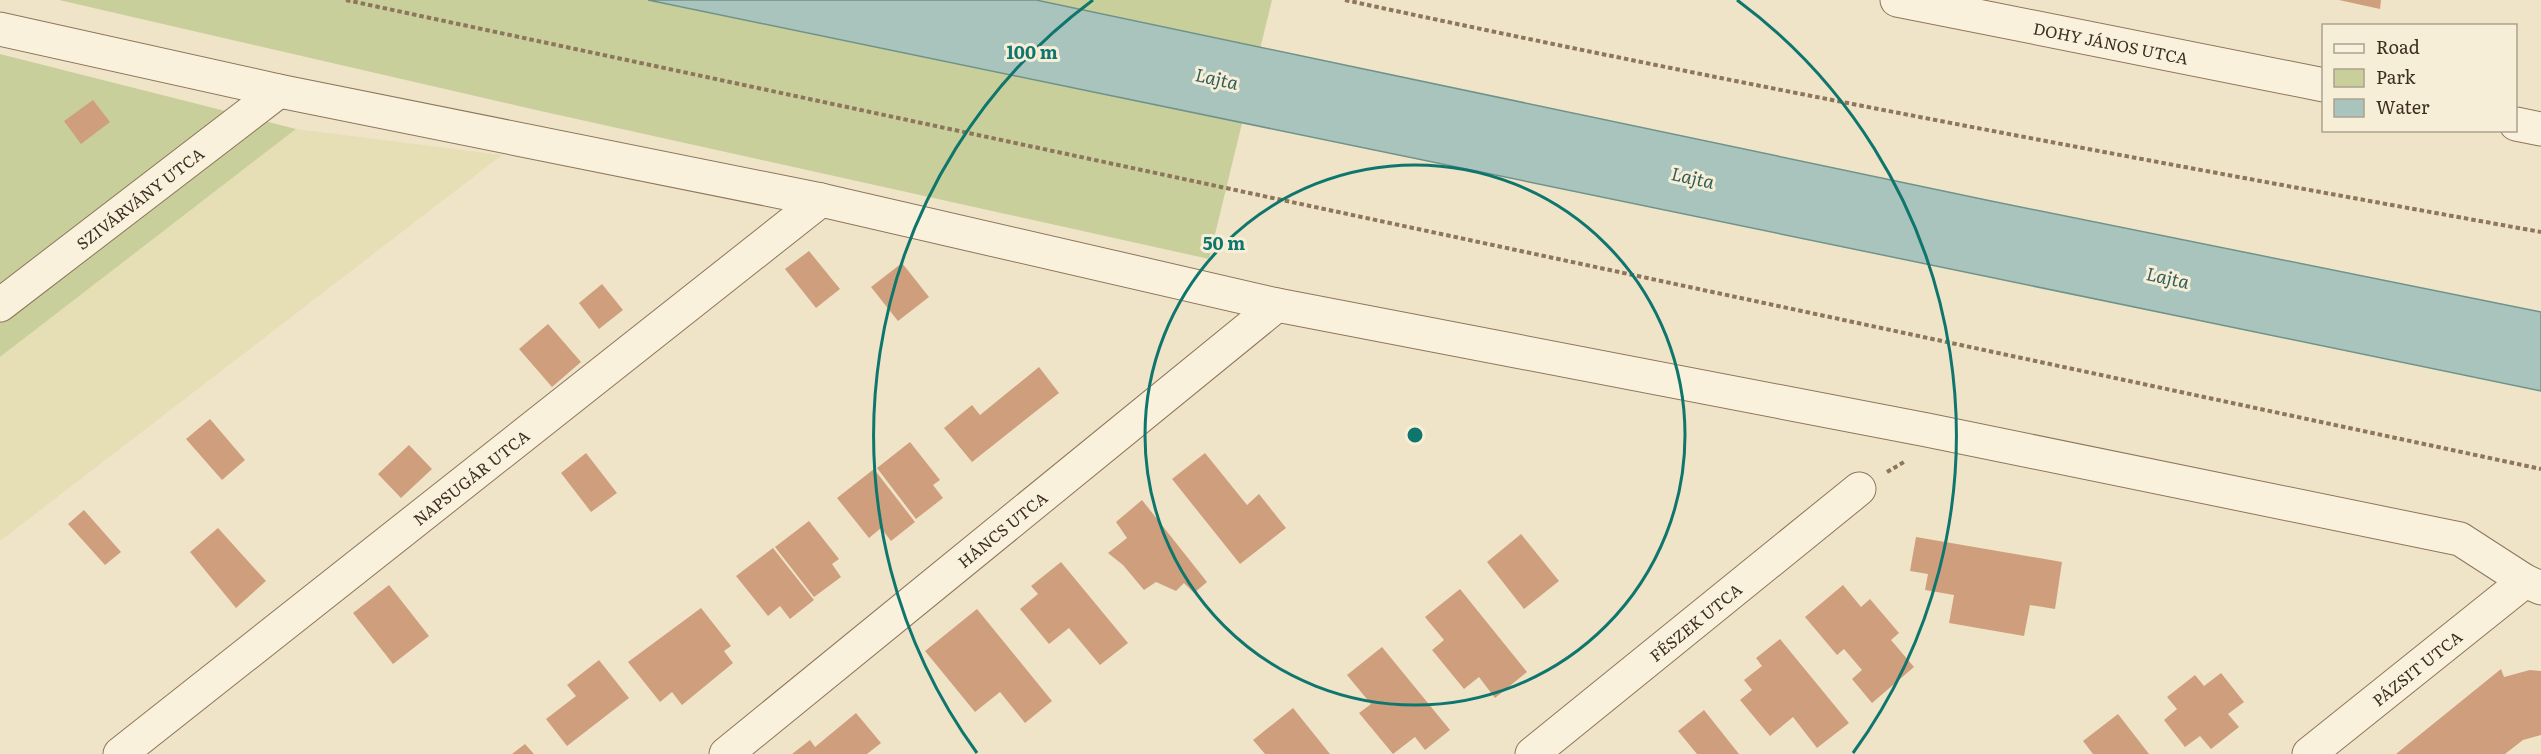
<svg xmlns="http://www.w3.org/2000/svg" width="2541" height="754" viewBox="0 0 2541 754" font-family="Literata,serif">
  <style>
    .farmland { fill: #e6deb5 }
    .green { fill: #c9cf9b }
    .water { fill: #a9c4bc; stroke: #6f938a; stroke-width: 1.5 }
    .building { fill: #cf9f7d }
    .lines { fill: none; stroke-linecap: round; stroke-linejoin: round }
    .street-casing { stroke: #8d765c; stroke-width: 35 }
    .path { stroke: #8d765c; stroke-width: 4; stroke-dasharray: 4.5 3; stroke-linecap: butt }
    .street { stroke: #faf1dc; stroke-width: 33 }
    .ring { fill: none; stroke: #0f766e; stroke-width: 3 }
    .labels { text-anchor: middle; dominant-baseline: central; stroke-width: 6; stroke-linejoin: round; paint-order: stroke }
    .street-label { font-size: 16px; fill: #3d2e20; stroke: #f7eed8 }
    .water-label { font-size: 18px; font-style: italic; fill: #2f5d5a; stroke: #f7eed8 }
    .centre { fill: #0f766e; stroke: #f7eed8; stroke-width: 3 }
    .ring-label { font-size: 18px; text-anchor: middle; font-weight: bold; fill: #0f766e; stroke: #f7eed8; stroke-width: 6; stroke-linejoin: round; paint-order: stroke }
  </style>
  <rect width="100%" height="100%" fill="#f0e4c8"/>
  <polygon class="farmland" points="296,129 502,155 0,541 0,357"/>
  <g class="green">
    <polygon points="59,0 1272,0 1209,259 536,110"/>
    <polygon points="0,54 296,129 0,357"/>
  </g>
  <polygon class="water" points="648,0 1036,0 1991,201 2541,312 2541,391"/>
  <g class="building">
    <polygon points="2339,0 2381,0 2380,9"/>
    <polygon points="93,100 110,122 81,144 64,121"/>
    <polygon points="809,251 840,289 816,308 785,269"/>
    <polygon points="902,263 929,297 898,321 871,287"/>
    <polygon points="602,284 623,310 599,329 579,303"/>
    <polygon points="548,324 581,362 552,387 519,349"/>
    <polygon points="1039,367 1059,393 972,462 944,428 972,405 980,415"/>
    <polygon points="210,419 245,460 222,480 186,439"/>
    <polygon points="910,442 940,480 933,485 943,498 916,519 877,468"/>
    <polygon points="409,445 432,469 401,498 378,474"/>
    <polygon points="586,453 617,493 591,512 561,473"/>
    <polygon points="1205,453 1247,505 1259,494 1286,528 1240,564 1172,479"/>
    <polygon points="874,469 915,522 891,541 881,528 869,538 837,498"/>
    <polygon points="1142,500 1207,582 1194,593 1184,583 1176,591 1156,582 1144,590 1123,565 1108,553 1127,538 1116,522"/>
    <polygon points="84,510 121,552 105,565 68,524"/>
    <polygon points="809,521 839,559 832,564 841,577 814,597 775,547"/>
    <polygon points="218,528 266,581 236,608 190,552"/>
    <polygon points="1521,534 1559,581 1524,609 1487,562"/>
    <polygon points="1916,537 2062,562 2055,609 2030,605 2024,636 1949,623 1954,595 1925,590 1928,574 1910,571"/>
    <polygon points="773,548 814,600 790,619 780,606 768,616 736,576"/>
    <polygon points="1061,562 1128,643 1100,665 1069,628 1049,644 1020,609 1038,594 1031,586"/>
    <polygon points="389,585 429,636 393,664 353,613"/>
    <polygon points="1843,585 1861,607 1870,599 1899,633 1891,640 1914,667 1872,703 1852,679 1862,670 1844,649 1837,655 1805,617"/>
    <polygon points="1460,589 1527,672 1495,698 1479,677 1464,689 1432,650 1444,640 1425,617"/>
    <polygon points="701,608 731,646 724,651 733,663 682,705 672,692 660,702 628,662"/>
    <polygon points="977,609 1052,701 1025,723 1000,692 975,712 925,651"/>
    <polygon points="1780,639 1849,723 1817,748 1793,717 1770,736 1740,700 1752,690 1744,680 1762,666 1756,658"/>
    <polygon points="1382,647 1450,730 1425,750 1415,737 1393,754 1359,713 1371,704 1347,675"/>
    <polygon points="599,660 629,698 567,746 546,719 576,696 567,685"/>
    <polygon points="2501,669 2504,677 2530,670 2541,671 2541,735 2523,740 2505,754 2396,754"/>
    <polygon points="2221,673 2244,702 2228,714 2239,727 2211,749 2200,736 2185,747 2164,720 2177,709 2167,697 2195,675 2204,686"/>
    <polygon points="1293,708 1330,754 1265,754 1253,740"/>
    <polygon points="1704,710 1739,754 1697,754 1678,731"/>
    <polygon points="856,713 881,743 867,754 792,754 810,740 815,747"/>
    <polygon points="2118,714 2149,754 2093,754 2083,741"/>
    <polygon points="525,744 534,754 512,754"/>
  </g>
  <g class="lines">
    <defs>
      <g id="street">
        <path id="s1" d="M1897,0l427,85"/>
        <polyline points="0,29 279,91 821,200 1277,305 1927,430 2460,539 2525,581 2541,588"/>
        <polyline points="2516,124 2541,129"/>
        <path id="s2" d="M0,305l279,-214"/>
        <path id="s3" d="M120,754l701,-554"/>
        <path id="s4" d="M726,754l551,-449"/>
        <path id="s5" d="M1532,754l327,-265"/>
        <path id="s6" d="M2309,754l216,-173"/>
      </g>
    </defs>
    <use href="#street" class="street-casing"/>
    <g class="path">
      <polyline points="346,0 2541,469"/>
      <path d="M1345,0c397,86 796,160 1196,232"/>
      <polyline points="1887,472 1904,462"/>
    </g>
    <use href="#street" class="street"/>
  </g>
  <g class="ring">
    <circle cx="1415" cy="435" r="270"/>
    <path d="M977 753A541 541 0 0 1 1093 0M1737 0A541 541 0 0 1 1853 753"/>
  </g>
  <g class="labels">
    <g class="street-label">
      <text stroke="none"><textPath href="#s1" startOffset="218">DOHY JÁNOS UTCA</textPath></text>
      <text stroke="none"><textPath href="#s2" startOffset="176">SZIVÁRVÁNY UTCA</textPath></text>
      <text stroke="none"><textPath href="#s3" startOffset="447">NAPSUGÁR UTCA</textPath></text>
      <text stroke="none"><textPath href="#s4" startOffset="356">HÁNCS UTCA</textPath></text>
      <text stroke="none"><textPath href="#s5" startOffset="210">FÉSZEK UTCA</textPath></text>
      <text stroke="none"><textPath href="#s6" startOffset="138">PÁZSIT UTCA</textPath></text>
    </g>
    <g class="water-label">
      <text transform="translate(1217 78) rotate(12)">Lajta</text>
      <text transform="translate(1693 177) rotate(12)">Lajta</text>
      <text transform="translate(2168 277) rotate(12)">Lajta</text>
    </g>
  </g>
  <circle cx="1415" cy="435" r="9" class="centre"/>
  <g class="ring-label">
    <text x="1032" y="59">100 m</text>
    <text x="1224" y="250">50 m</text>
  </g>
  <rect x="2322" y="24" width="195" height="108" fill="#f7eed8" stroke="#ada18e" stroke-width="1.5"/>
  <rect x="2334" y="44" width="30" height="9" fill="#faf1dc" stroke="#ada18e" stroke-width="1.5"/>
  <text x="2376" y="54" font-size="18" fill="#3d2e20">Road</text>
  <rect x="2334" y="69" width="30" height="18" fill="#c9cf9b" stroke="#ada18e" stroke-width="1.5"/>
  <text x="2376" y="84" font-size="18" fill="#3d2e20">Park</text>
  <rect x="2334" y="99" width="30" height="18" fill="#a9c4bc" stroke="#ada18e" stroke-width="1.5"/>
  <text x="2376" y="114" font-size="18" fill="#3d2e20">Water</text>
</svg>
